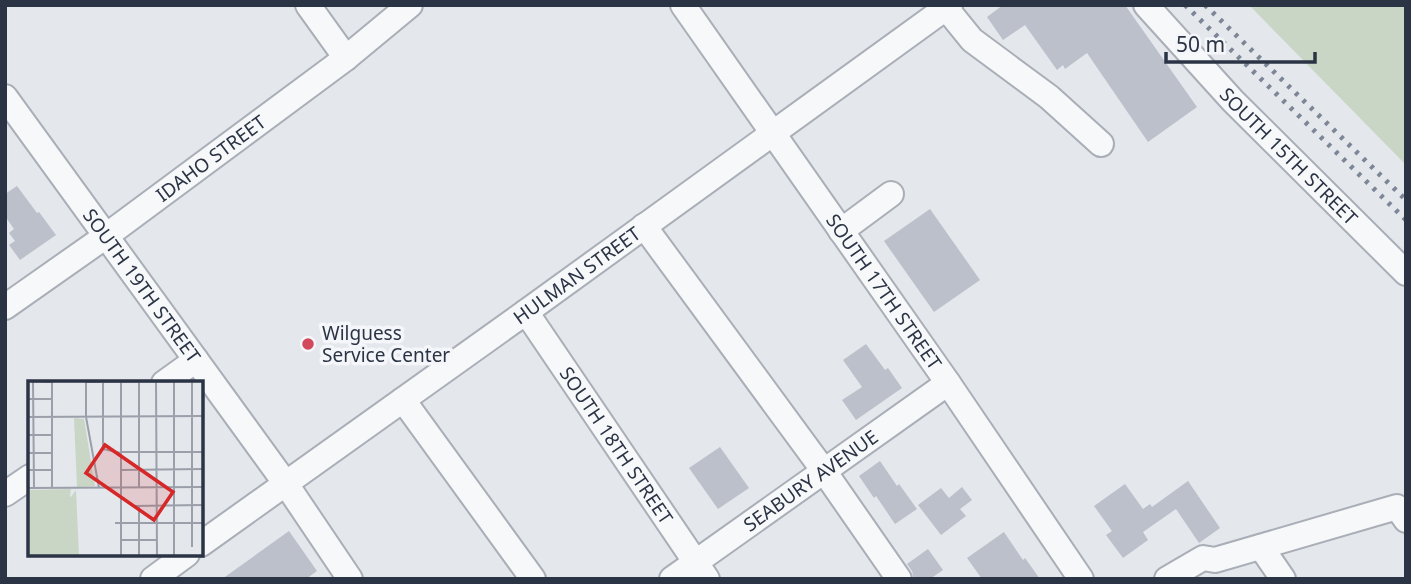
<svg xmlns="http://www.w3.org/2000/svg" width="1411" height="584" viewBox="0 0 1411 584" font-family="'Noto Sans',sans-serif">
  <style>
    .green { fill: #c9d6c5 }
    .building { fill: #bbc0ca }
    .lines { fill: none; stroke-linecap: round; stroke-linejoin: round }
    .minor-casing { stroke: #a9aeb7; stroke-width: 28 }
    .minor { stroke: #f7f8fa; stroke-width: 24 }
    .rail { stroke: #7d8696; stroke-width: 5; stroke-dasharray: 3.5 7; stroke-linecap: butt }
    .poi-dot { fill: #d1495b; stroke: #f4f6f9; stroke-width: 2.5 }
    .labels { text-anchor: middle; dominant-baseline: central; stroke-width: 7; stroke-linejoin: round; paint-order: stroke }
    .street-label { font-size: 19px; fill: #2b3445; stroke: #f4f6f9 }
    .poi-label { font-size: 19px; fill: #2b3445; stroke: #f4f6f9; text-anchor: start }
    .inset-road { fill: none; stroke: #9a9fa9; stroke-width: 2 }
    .view { fill: #d62828; fill-opacity: 0.15; stroke: #d62828; stroke-width: 3.5 }
    .inset-edge { fill: none; stroke: #2b3445; stroke-width: 3.5 }
  </style>
  <rect width="100%" height="100%" fill="#e4e7ec"/>
  <polygon class="green" points="1249,5 1406,5 1406,165"/>
  <g class="building">
    <polygon points="1003,5 1125,5 1197,107 1148,142 1087,53 1065,69 1063,65 1057,70 1025,25 1003,40 987,17"/>
    <polygon points="17,186 37,213 39,212 56,235 20,260 9,245 15,241 9,233 14,229 5,216 5,194"/>
    <polygon points="930,209 980,280 934,312 884,241"/>
    <polygon points="866,344 885,370 888,368 902,388 856,420 842,400 862,387 843,360"/>
    <polygon points="720,447 749,488 718,509 689,468"/>
    <polygon points="880,461 897,486 899,484 917,509 895,524 876,496 874,498 859,476"/>
    <polygon points="1188,481 1220,528 1199,543 1176,509 1143,532 1148,540 1123,558 1106,535 1112,531 1094,506 1125,484 1143,509 1150,504 1152,507"/>
    <polygon points="962,487 972,500 960,509 966,516 941,535 918,505 941,488 949,498"/>
    <polygon points="289,531 317,571 306,579 222,579"/>
    <polygon points="1004,532 1023,560 1025,558 1040,579 982,579 967,558"/>
    <polygon points="928,549 943,570 930,579 914,579 912,571 907,564"/>
  </g>
  <g class="lines">
    <defs>
      <g id="minor">
        <polyline points="308,5 346,58"/>
        <path id="s1" d="M683,5l265,378 133,196"/>
        <path id="s2" d="M1146,5l87,96 173,172"/>
        <polyline points="946,8 972,40 1049,97 1101,144"/>
        <path id="s3" d="M5,97l281,387 64,95"/>
        <polyline points="644,226 824,471 899,579"/>
        <polyline points="841,231 891,194"/>
        <path id="s4" d="M5,307l101,-71 240,-178 64,-53"/>
        <path id="s5" d="M526,312l181,267"/>
        <polyline points="164,383 196,360"/>
        <polyline points="403,400 533,579"/>
        <polyline points="5,494 30,477"/>
        <path id="s6" d="M201,544l325,-232 424,-307"/>
        <polyline points="1261,547 1283,579"/>
        <polyline points="153,579 187,554"/>
        <path id="s7" d="M672,579l276,-196"/>
        <polyline points="1167,579 1203,558 1215,560 1397,507 1406,520"/>
      </g>
    </defs>
    <use href="#minor" class="minor-casing"/>
    <use href="#minor" class="minor"/>
    <g class="rail">
      <polyline points="1185,5 1406,220"/>
      <polyline points="1205,5 1406,200"/>
    </g>
  </g>
  <circle class="poi-dot" cx="308" cy="344" r="7"/>
  <g class="labels">
    <g class="street-label">
      <text stroke="none"><textPath href="#s2" startOffset="208">SOUTH 15TH STREET</textPath></text>
      <text stroke="none"><textPath href="#s4" startOffset="254">IDAHO STREET</textPath></text>
      <text stroke="none"><textPath href="#s6" startOffset="462">HULMAN STREET</textPath></text>
      <text stroke="none"><textPath href="#s3" startOffset="233">SOUTH 19TH STREET</textPath></text>
      <text stroke="none"><textPath href="#s1" startOffset="350">SOUTH 17TH STREET</textPath></text>
      <text stroke="none"><textPath href="#s5" startOffset="161">SOUTH 18TH STREET</textPath></text>
      <text stroke="none"><textPath href="#s7" startOffset="170">SEABURY AVENUE</textPath></text>
    </g>
    <g class="poi-label">
      <text x="322" y="333">Wilguess<tspan x="322" dy="22">Service Center</tspan></text>
    </g>
  </g>
  <g transform="translate(28 381)">
    <rect width="175" height="175" fill="#e4e7ec"/>
    <path d="M46,37l10,1 11,67 -18,1zM43,108l-1,7 1,1 5,-7 3,66h-51v-66z" fill="#c9d6c5"/>
    <path class="inset-road" d="M0,0l24,1M5,0l1,107M24,0v107M75,0v68l18,4M93,0v175M128,0l1,175M146,0v175M164,0v166M58,1l117,-1M58,1v35l13,71M0,18h24M0,36l175,-1M0,54h25M93,71h82M0,72h24M0,89h24M93,89l82,-1M111,106v-106M0,107l175,-1M105,125l70,-1M111,125v50M87,142h88M94,159h35"/>
    <path class="view" d="M77,64l68,47 -19,28 -68,-47z"/>
    <rect width="175" height="175" class="inset-edge"/>
  </g>
  <rect width="1411" height="584" fill="none" stroke="#2b3445" stroke-width="14"/>
  <path d="M1166 52v10h149v-10" fill="none" stroke="#2b3445" stroke-width="3.5"/>
  <text x="1176" y="52" font-size="21" fill="#2b3445" stroke="#f4f6f9" stroke-width="5" paint-order="stroke">50 m</text>
</svg>
